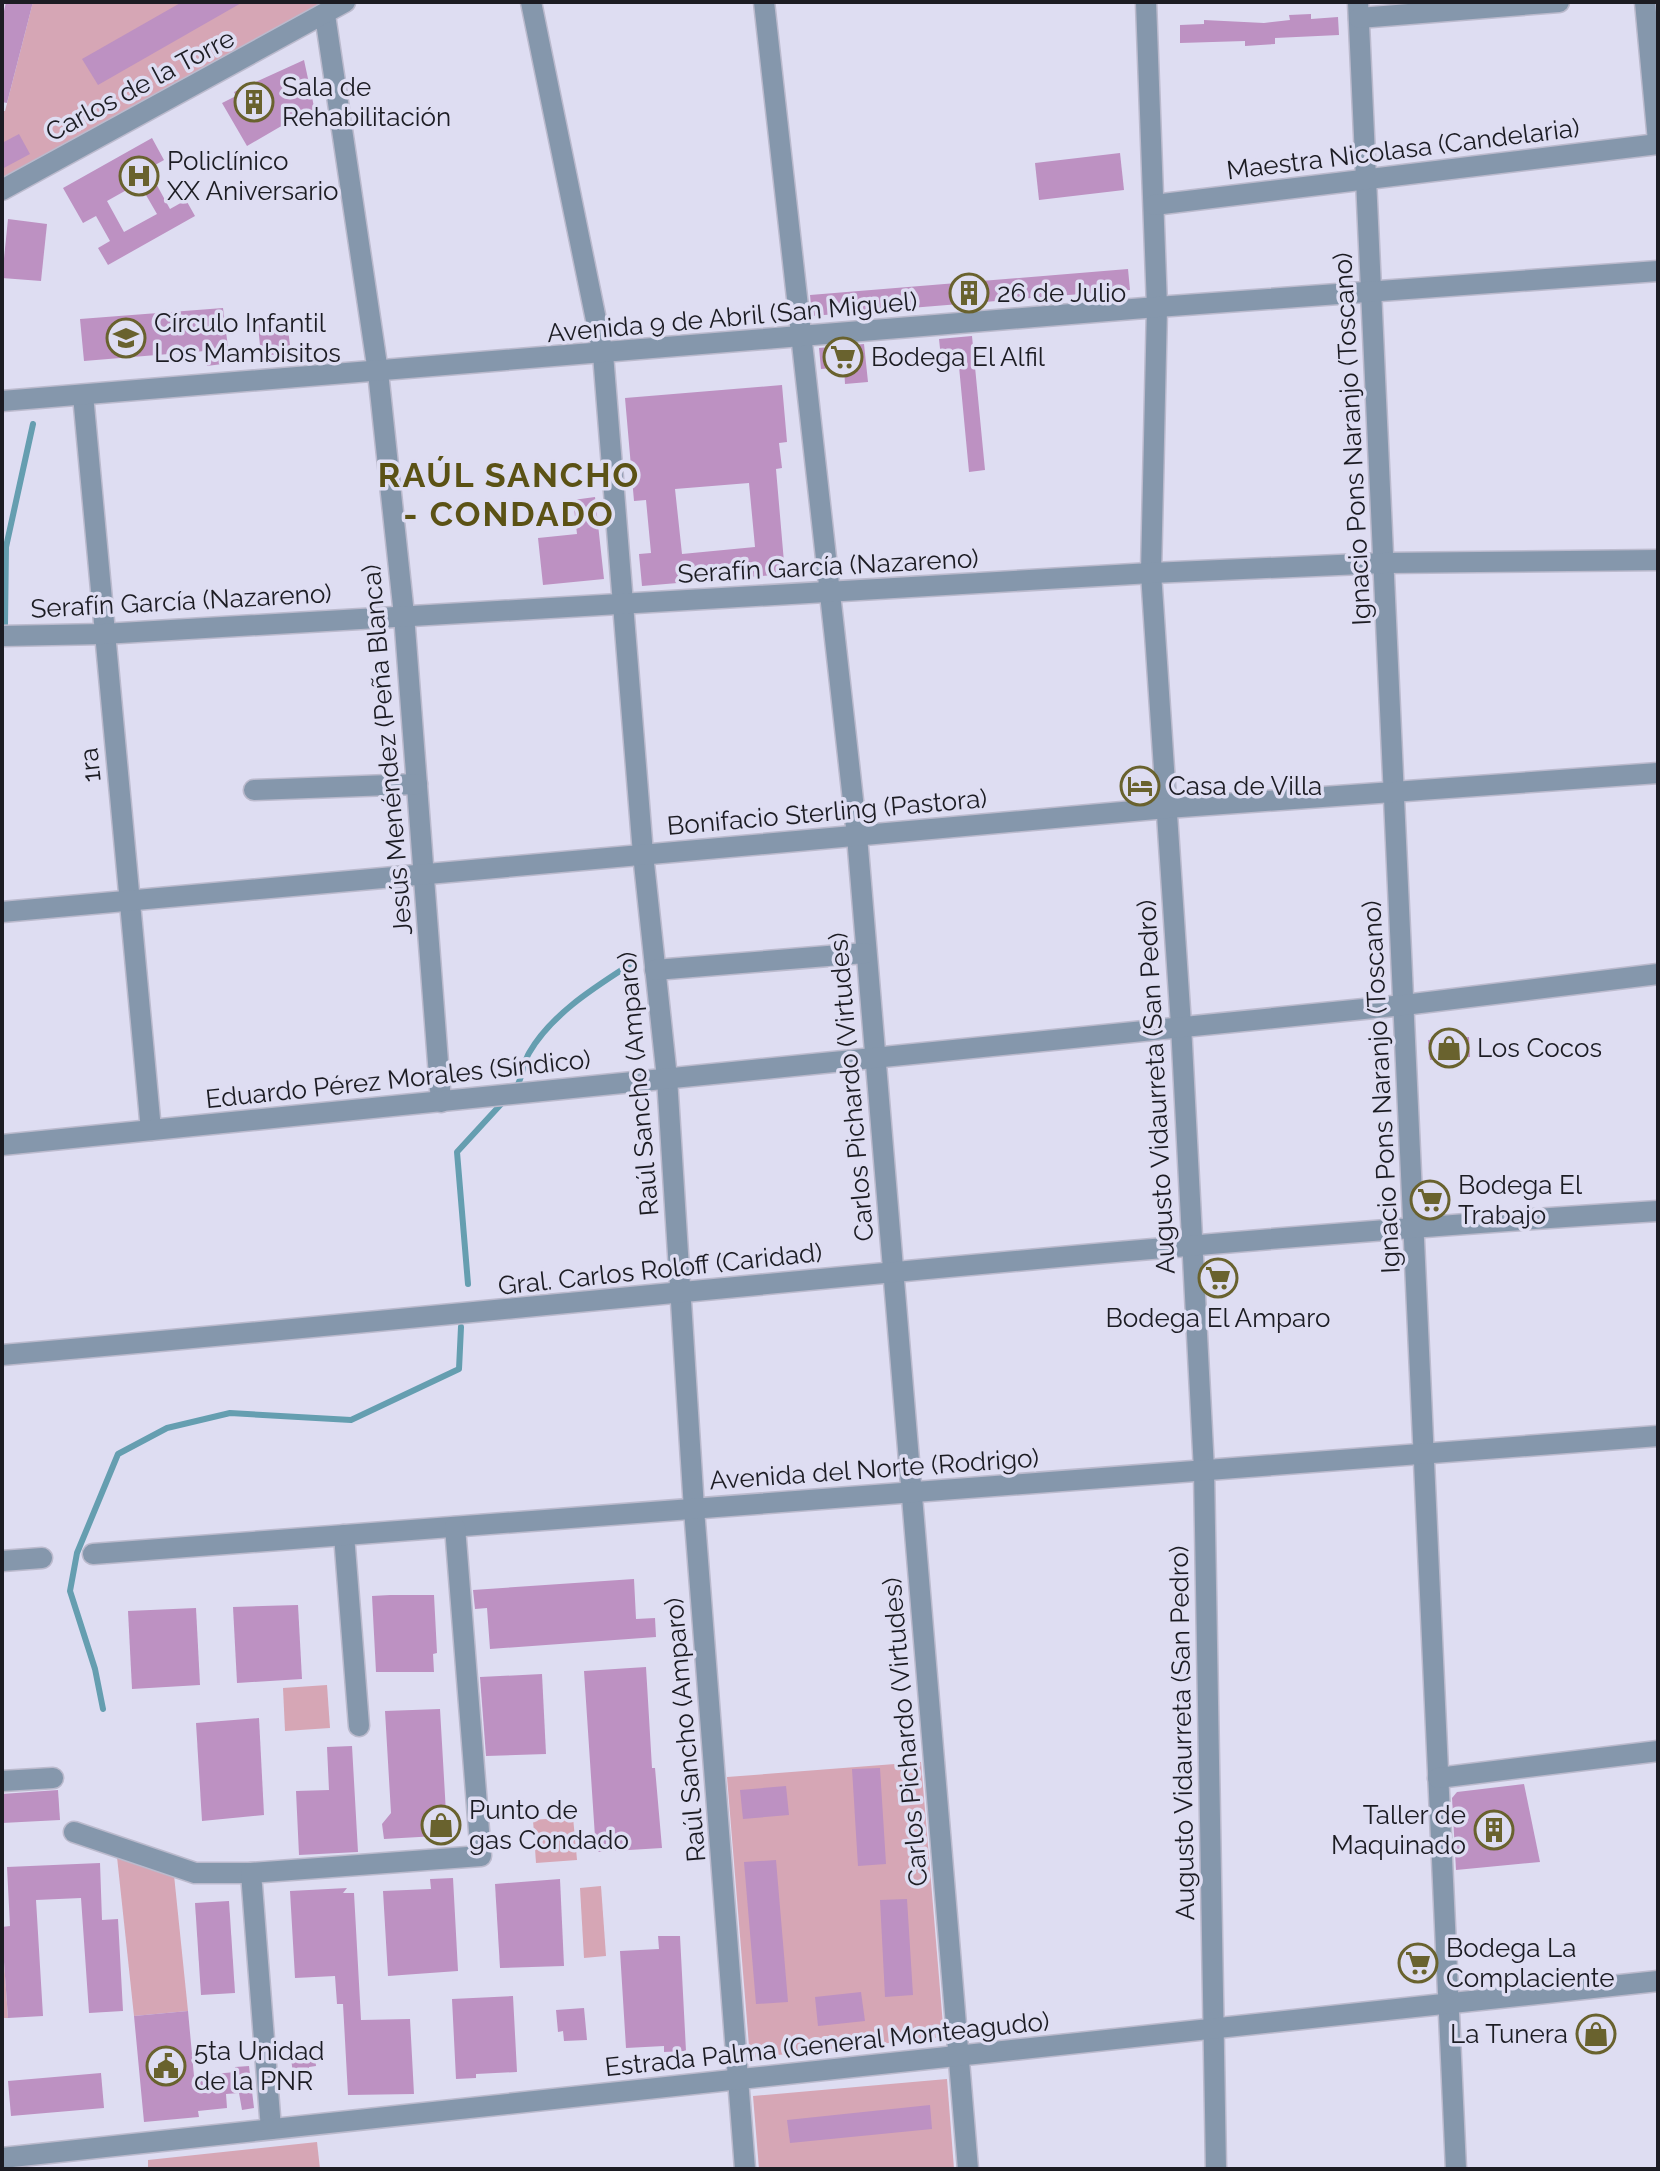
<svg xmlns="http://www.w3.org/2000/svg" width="1660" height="2171" viewBox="0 0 1660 2171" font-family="Raleway,sans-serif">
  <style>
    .green { fill: #d6a6b5 }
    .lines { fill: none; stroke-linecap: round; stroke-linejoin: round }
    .stream { stroke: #659eb0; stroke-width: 6 }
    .building { fill: #bd91c2; fill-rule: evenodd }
    .minor-casing { stroke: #bbbacd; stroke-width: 23 }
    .minor { stroke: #8597ac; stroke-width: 20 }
    .labels { text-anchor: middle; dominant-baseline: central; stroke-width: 7; stroke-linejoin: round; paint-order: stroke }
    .street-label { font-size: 26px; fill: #1c1c23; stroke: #deddf2 }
    .poi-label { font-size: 26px; fill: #1c1c23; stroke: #deddf2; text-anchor: start }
    .district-label { font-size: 34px; font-weight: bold; letter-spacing: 2px; fill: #5b5215; stroke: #deddf2 }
  </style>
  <rect width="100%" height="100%" fill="#deddf2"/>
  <g class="green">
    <polygon points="33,2 323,2 106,127 2,182 2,111 5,111"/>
    <polygon points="327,1685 330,1728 285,1731 283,1688"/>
    <polygon points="921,1762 944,2037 750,2058 727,1777"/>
    <polygon points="573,1817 577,1860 536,1863 533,1820"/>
    <polygon points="117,1857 174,1875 188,2011 134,2016"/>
    <polygon points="601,1886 606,1956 584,1958 580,1888"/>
    <polygon points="2,1934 8,2018 2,2018"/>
    <polygon points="947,2079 954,2169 759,2169 753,2096"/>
    <polygon points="317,2142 320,2169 148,2169 148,2160"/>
  </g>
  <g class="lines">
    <g class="stream">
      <polyline points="5,625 6,547 33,424"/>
      <path d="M516,1088c7,-11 7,-25 13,-35 23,-40 68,-67 105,-91"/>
      <polyline points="468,1284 457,1152 503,1102"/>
      <polyline points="103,1709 95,1669 70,1591 77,1553 118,1454 167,1428 230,1413 351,1420 459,1369 461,1327"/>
    </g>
  </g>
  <g class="building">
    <polygon points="6,2 33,2 7,103 2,102 2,20"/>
    <polygon points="182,2 243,2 98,85 82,59"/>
    <polygon points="1311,14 1311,19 1338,17 1339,35 1275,38 1275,44 1245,46 1245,41 1180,43 1180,25 1204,24 1204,20 1264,23 1290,20 1289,15"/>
    <polygon points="304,60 316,116 291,125 290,121 247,146 222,103 236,96 234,92"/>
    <polygon points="19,134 30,154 2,169 2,143"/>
    <path d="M152,138l12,22 -16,9 22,40 16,-9 9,16 -87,49 -10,-17 12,-7 -14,-25 -13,7 -20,-35zM139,183l18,31 -33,18 -17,-31z"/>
    <polygon points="1120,153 1124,190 1039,200 1035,163"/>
    <polygon points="8,219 47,224 41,281 2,278"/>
    <polygon points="1128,269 1130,290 812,316 810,295"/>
    <polygon points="223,308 230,363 207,366 205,351 84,361 80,319"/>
    <polygon points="287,322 291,353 261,356 258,325"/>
    <polygon points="972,336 985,470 969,472 958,356 941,358 939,339"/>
    <polygon points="864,344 868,382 845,384 844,367 821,369 819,348"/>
    <path d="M782,385l5,57 -8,1 3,25 -6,1 9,105 -143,12 -3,-32 12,-1 -5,-53 -12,1 -9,-103zM749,483l6,64 -73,7 -7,-65z"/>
    <polygon points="595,497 604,579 543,585 538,538 577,534 573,500"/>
    <polygon points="1469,1037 1470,1057 1430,1060 1428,1040"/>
    <polygon points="1228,1260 1231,1294 1208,1296 1206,1261"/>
    <polygon points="634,1579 636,1619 655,1618 656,1637 490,1649 487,1608 475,1609 473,1590"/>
    <polygon points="390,1595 434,1595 437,1653 433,1654 434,1672 376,1672 372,1596"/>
    <polygon points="298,1605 302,1679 237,1683 233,1607"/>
    <polygon points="196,1608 200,1685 132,1689 128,1611"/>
    <polygon points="646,1667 652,1768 655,1768 662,1848 596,1852 584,1671"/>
    <polygon points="542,1674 546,1754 486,1756 480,1677"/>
    <polygon points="440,1709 446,1813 452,1813 454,1835 384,1839 382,1824 391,1813 385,1711"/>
    <polygon points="259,1718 264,1815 202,1821 196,1723"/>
    <polygon points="352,1746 358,1852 299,1855 296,1791 329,1790 327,1747"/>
    <polygon points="880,1768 886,1864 858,1866 852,1769"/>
    <polygon points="1524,1784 1540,1862 1456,1870 1452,1798 1457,1792"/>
    <polygon points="786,1786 789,1815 743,1819 740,1790"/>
    <polygon points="58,1790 60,1820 2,1823 2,1794"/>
    <polygon points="776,1860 788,2002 756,2004 744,1862"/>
    <polygon points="100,1863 102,1920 118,1919 123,2011 89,2013 81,1898 36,1900 43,2016 8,2018 2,1934 2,1927 10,1926 7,1867"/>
    <polygon points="453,1878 458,1971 388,1976 383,1891 431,1889 430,1879"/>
    <polygon points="560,1879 564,1966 500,1968 495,1884"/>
    <polygon points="347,1888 343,1893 354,1893 361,2020 410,2019 414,2094 348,2095 343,2004 337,2004 335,1976 295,1978 290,1891"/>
    <polygon points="907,1899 913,1995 885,1997 880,1900"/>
    <polygon points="229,1901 235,1993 201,1995 195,1903"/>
    <polygon points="658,1936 680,1936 686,2051 664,2052 664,2046 626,2048 620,1951 659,1949"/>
    <polygon points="1428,1953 1430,1971 1407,1973 1406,1955"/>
    <polygon points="861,1992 865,2021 818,2026 815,1997"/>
    <polygon points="513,1996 517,2072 476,2074 476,2078 456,2079 452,1999"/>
    <polygon points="584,2008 587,2040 564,2041 563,2031 558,2032 556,2010"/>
    <polygon points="188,2011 194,2076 235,2072 235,2067 249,2066 254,2108 242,2110 239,2093 226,2094 227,2108 198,2111 199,2117 144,2122 134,2016"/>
    <polygon points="314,2048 316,2066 309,2067 309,2072 293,2074 290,2050"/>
    <polygon points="101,2073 104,2108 11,2116 8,2081"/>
    <polygon points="930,2105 932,2129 790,2143 787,2120"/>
  </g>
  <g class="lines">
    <defs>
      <g id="minor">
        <polyline points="531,2 603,354 643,854 667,1078 694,1509 745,2169"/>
        <polyline points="764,2 857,836 968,2169"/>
        <polyline points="1146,2 1157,307 1151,573 1181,1025 1204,1470 1216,2169"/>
        <polyline points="1358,2 1456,2169"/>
        <polyline points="1645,2 1658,141"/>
        <polyline points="325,15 378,372 404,615 441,1102"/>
        <polyline points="1359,18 1559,2"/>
        <polyline points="2,190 345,2"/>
        <polyline points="1154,205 1658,144"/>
        <polyline points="83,395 151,1130"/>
        <polyline points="2,401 1157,307 1658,271"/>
        <polyline points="2,636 103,634 1151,573 1384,563 1658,560"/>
        <polyline points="254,790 417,784"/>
        <polyline points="2,912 1167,808 1658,773"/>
        <polyline points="655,970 865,953"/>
        <polyline points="2,1145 1404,1005 1658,974"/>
        <path d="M2,1355c552,-47 1103,-110 1656,-144"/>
        <polyline points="344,1535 359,1726"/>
        <polyline points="93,1554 1658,1436"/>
        <polyline points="2,1561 42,1558"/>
        <polyline points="1438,1778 1658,1751"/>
        <polyline points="2,1781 53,1778"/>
        <polyline points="74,1832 195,1873 251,1873"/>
        <polyline points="271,2129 251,1873 481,1856 455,1527"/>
        <polyline points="2,2158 1658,1981"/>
      </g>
    </defs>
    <use href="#minor" class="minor-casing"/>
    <use href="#minor" class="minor"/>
  </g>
  <defs>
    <symbol id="building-ring" viewBox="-11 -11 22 22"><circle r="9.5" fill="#deddf2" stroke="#69622e" stroke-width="1.5"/><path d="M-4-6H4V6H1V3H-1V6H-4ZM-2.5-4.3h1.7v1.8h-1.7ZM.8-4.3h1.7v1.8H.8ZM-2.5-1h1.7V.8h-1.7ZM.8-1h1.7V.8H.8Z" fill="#69622e"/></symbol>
    <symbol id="hospital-ring" viewBox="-11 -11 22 22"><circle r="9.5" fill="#deddf2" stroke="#69622e" stroke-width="1.5"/><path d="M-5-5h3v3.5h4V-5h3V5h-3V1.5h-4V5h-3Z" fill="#69622e"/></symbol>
    <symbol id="school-ring" viewBox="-11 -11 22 22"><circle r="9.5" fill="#deddf2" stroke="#69622e" stroke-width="1.5"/><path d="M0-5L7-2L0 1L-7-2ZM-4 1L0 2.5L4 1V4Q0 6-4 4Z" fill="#69622e"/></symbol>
    <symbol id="supermarket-ring" viewBox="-11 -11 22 22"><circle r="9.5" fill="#deddf2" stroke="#69622e" stroke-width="1.5"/><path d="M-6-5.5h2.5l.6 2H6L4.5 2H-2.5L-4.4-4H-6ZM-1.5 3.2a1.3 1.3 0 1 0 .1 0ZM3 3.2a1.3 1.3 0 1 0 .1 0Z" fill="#69622e"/></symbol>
    <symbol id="hotel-ring" viewBox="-11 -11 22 22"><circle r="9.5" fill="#deddf2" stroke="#69622e" stroke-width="1.5"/><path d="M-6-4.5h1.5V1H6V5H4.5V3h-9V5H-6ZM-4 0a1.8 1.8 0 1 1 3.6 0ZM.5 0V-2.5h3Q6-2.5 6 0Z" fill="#69622e"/></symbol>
    <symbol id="shop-ring" viewBox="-11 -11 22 22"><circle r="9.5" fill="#deddf2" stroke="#69622e" stroke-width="1.5"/><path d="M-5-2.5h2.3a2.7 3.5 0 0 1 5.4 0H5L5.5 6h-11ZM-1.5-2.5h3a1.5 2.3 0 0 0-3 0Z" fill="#69622e"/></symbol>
    <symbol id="civic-ring" viewBox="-11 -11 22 22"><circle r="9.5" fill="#deddf2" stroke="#69622e" stroke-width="1.5"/><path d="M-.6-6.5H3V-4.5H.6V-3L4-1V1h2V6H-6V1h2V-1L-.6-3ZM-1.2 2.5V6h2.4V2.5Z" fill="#69622e"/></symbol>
  </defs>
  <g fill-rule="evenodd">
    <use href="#building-ring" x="232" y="80" width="44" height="44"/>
    <use href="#hospital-ring" x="117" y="154" width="44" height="44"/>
    <use href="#building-ring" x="947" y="271" width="44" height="44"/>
    <use href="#school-ring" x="104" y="316" width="44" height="44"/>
    <use href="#supermarket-ring" x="821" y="335" width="44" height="44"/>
    <use href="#hotel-ring" x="1118" y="764" width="44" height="44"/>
    <use href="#shop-ring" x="1427" y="1026" width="44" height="44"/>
    <use href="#supermarket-ring" x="1408" y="1178" width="44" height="44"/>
    <use href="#supermarket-ring" x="1196" y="1256" width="44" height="44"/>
    <use href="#shop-ring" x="419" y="1803" width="44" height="44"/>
    <use href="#building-ring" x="1472" y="1808" width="44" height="44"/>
    <use href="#supermarket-ring" x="1396" y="1941" width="44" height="44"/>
    <use href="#shop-ring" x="1574" y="2012" width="44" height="44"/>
    <use href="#civic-ring" x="144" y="2044" width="44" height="44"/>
  </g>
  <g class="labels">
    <g class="street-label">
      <text transform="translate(140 85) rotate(-28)">Carlos de la Torre</text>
      <text transform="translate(1403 149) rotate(-7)">Maestra Nicolasa (Candelaria)</text>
      <text transform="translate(732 317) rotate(-5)">Avenida 9 de Abril (San Miguel)</text>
      <text transform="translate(1352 439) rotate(-93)">Ignacio Pons Naranjo (Toscano)</text>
      <text transform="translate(828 566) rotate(-3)">Serafín García (Nazareno)</text>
      <text transform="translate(181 601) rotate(-3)">Serafín García (Nazareno)</text>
      <text transform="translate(387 750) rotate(-95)">Jesús Menéndez (Peña Blanca)</text>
      <text transform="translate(90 765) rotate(-96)">1ra</text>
      <text transform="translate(827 812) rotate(-5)">Bonifacio Sterling (Pastora)</text>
      <text transform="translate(398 1079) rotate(-6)">Eduardo Pérez Morales (Síndico)</text>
      <text transform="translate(638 1084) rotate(-95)">Raúl Sancho (Amparo)</text>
      <text transform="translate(851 1087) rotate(-95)">Carlos Pichardo (Virtudes)</text>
      <text transform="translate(1156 1087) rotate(-93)">Augusto Vidaurreta (San Pedro)</text>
      <text transform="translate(1381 1087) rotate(-93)">Ignacio Pons Naranjo (Toscano)</text>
      <text transform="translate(660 1269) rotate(-6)">Gral. Carlos Roloff (Caridad)</text>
      <text transform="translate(874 1469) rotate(-4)">Avenida del Norte (Rodrigo)</text>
      <text transform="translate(685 1730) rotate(-95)">Raúl Sancho (Amparo)</text>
      <text transform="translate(905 1732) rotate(-95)">Carlos Pichardo (Virtudes)</text>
      <text transform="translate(1182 1733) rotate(-91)">Augusto Vidaurreta (San Pedro)</text>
      <text transform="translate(827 2044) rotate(-6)">Estrada Palma (General Monteagudo)</text>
    </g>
    <g class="poi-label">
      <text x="282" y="87">Sala de<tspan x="282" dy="30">Rehabilitación</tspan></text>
      <text x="167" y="161">Policlínico<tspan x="167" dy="30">XX Aniversario</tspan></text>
      <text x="997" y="293">26 de Julio</text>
      <text x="154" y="323">Círculo Infantil<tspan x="154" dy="30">Los Mambisitos</tspan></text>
      <text x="871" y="357">Bodega El Alfil</text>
      <text x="1168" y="786">Casa de Villa</text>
      <text x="1477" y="1048">Los Cocos</text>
      <text x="1458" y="1185">Bodega El<tspan x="1458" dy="30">Trabajo</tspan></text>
      <text x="1218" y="1318" text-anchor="middle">Bodega El Amparo</text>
      <text x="469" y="1810">Punto de<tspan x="469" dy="30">gas Condado</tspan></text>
      <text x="1466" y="1815" text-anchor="end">Taller de<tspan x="1466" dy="30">Maquinado</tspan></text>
      <text x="1446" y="1948">Bodega La<tspan x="1446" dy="30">Complaciente</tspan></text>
      <text x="1568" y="2034" text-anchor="end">La Tunera</text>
      <text x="194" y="2051">5ta Unidad<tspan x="194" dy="30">de la PNR</tspan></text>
    </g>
    <g class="district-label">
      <text x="509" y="475">RAÚL SANCHO<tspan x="509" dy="39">- CONDADO</tspan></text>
    </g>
  </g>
  <rect width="1660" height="2171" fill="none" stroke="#1c1c23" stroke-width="8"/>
</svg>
